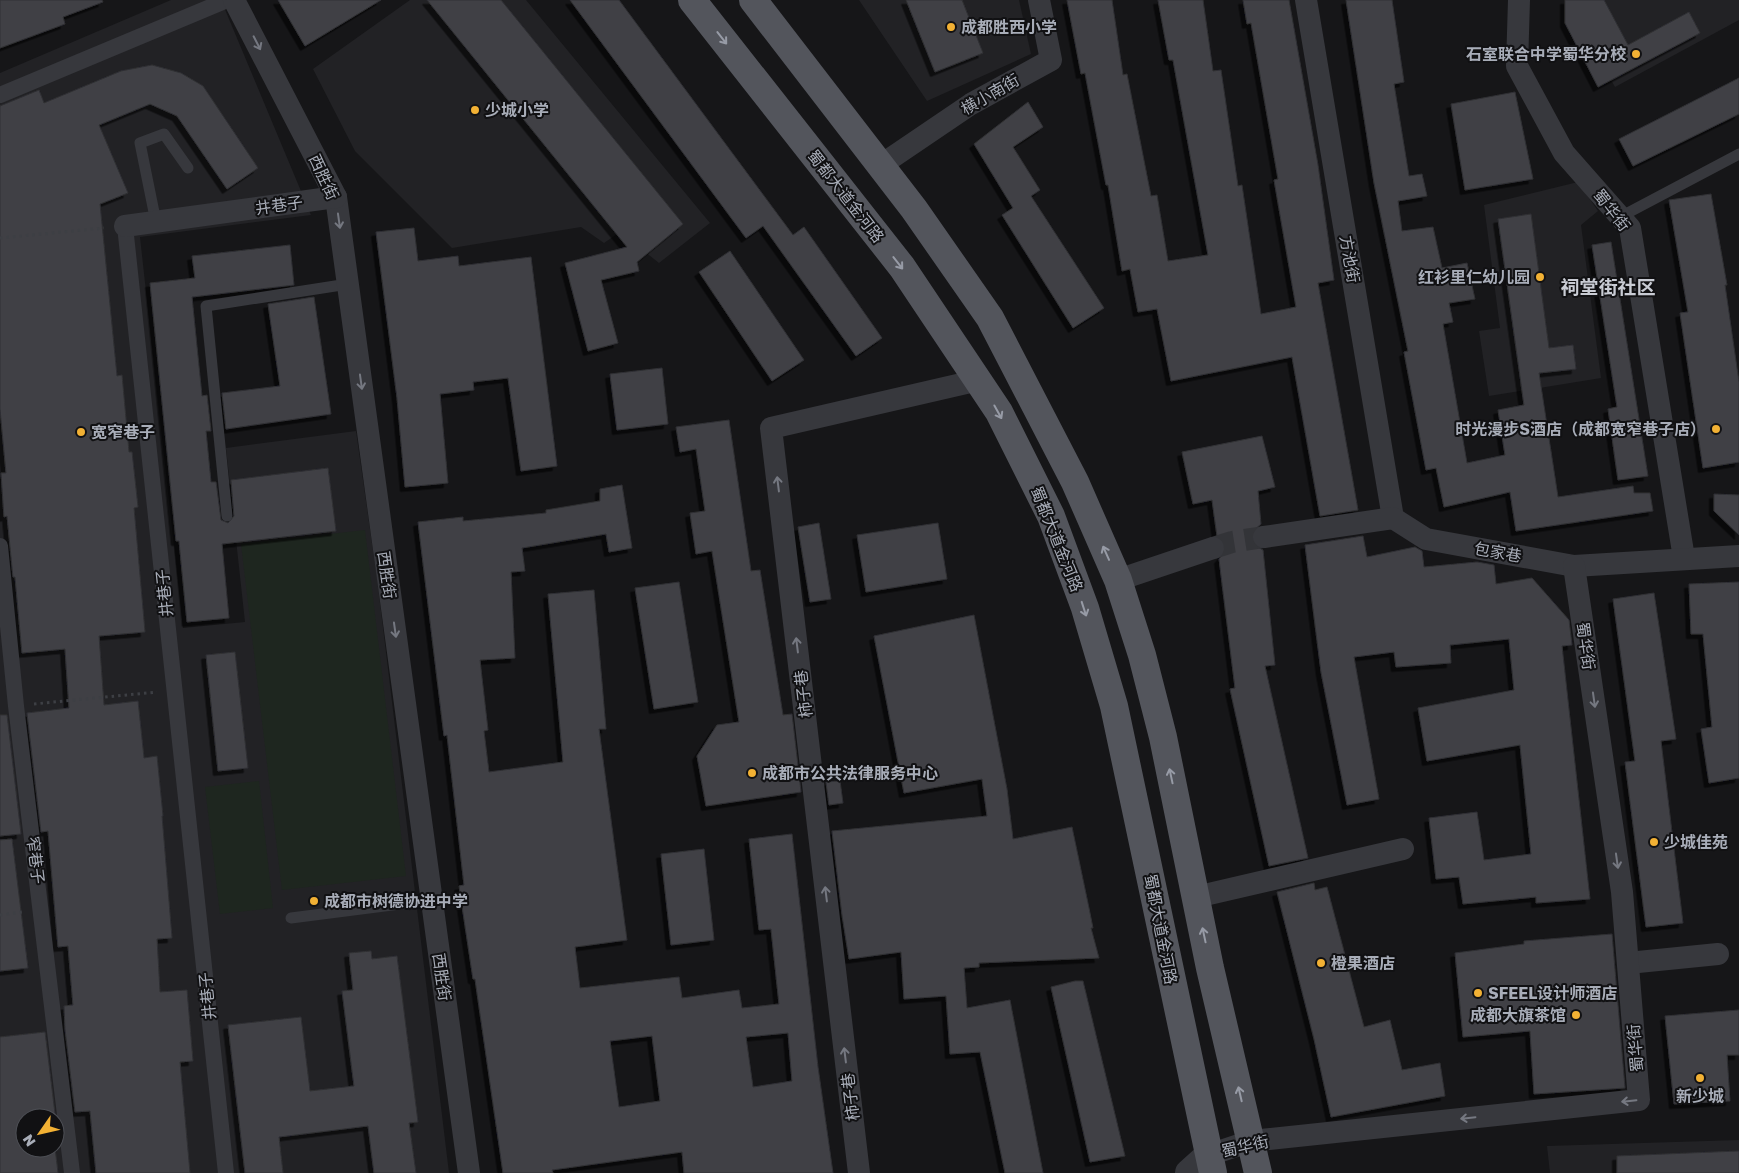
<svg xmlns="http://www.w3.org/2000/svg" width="1739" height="1173" viewBox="0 0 1739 1173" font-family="'Golos Text','Noto Sans SC',sans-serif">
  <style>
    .built { fill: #222225; fill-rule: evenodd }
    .green { fill: #1e261f }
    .building { fill: #404145; stroke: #303034; fill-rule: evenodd; filter: url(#shadow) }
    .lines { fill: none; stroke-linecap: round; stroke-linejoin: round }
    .minor-tunnel { stroke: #333438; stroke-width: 22; stroke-dasharray: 22 11; stroke-linecap: butt }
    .path { stroke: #3d3f44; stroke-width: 3; stroke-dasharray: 2.5 4; stroke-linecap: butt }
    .service { stroke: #37383d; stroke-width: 11 }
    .pedestrian { stroke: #37383d; stroke-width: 16 }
    .minor { stroke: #37383d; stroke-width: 22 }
    .tertiary { stroke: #37383d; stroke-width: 28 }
    .primary { stroke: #53555c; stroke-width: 28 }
    .oneway { stroke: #979ba6 }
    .oneway2 { stroke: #757881 }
    .poi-dot { fill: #f2b134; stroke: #111113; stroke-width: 2 }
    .labels { text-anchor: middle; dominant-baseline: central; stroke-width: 4; stroke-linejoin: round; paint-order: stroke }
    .poi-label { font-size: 16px; font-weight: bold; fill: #a8adb8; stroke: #111113; text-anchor: start }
    .street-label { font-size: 16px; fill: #a8adb8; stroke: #111113 }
    .quarter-label { font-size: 19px; font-weight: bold; fill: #c9ccd4; stroke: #111113 }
  </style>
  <defs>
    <filter id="shadow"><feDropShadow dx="-4.5" dy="4.5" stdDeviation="0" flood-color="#0009"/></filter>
  </defs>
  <rect width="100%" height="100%" fill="#161618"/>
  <g class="built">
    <path d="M171,0h50l90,215 -171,22 43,391 62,-6 -19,-174 130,-17 21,147 72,595h-449v-1100zM25,1118h30v30h-30z"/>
    <polygon points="410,0 526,0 710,223 659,263 620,232 604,243 581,227 452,248 355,151 313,69"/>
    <polygon points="859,0 1019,0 1031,54 927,101"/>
    <polygon points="1568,0 1739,0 1739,20 1615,87 1569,6"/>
    <polygon points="1578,182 1598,211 1581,225 1601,378 1489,396 1479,331 1500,328 1484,205"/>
    <polygon points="1739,1140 1739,1173 1550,1173 1547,1146"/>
  </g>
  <g class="green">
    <polygon points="365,530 406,876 282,890 241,544"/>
    <polygon points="259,781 273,908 220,914 205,787"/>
  </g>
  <g class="building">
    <polygon points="0,0 102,0 103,2 63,17 65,24 0,48"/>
    <polygon points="278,0 381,0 305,46"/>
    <polygon points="427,0 501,0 683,224 637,262 639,271 601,280 618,343 588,351 565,263 627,247"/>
    <polygon points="570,0 619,0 793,235 804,227 882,338 856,356 763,226 746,238"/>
    <polygon points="906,0 962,0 983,53 935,72"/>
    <polygon points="1067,0 1112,0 1123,75 1127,74 1151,196 1157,195 1168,261 1208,255 1173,60 1169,60 1158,0 1203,0 1213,71 1221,70 1238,186 1242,185 1261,314 1296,307 1274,180 1278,179 1251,23 1247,24 1243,0 1289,0 1318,165 1334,280 1318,283 1358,510 1320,516 1292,357 1171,381 1157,309 1138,312 1130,269 1122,271 1108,185 1106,185 1085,73 1081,74"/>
    <polygon points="1346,0 1392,0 1404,82 1394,84 1409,176 1422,174 1427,196 1398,201 1402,231 1433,227 1442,268 1467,263 1475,299 1449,303 1453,322 1443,324 1467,463 1505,455 1498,410 1524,405 1498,219 1531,214 1549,348 1573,345 1576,369 1539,373 1558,497 1633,486 1634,493 1650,493 1653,511 1516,531 1510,492 1444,507 1436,468 1426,470 1404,352 1408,351 1374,183"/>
    <polygon points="1565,0 1604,0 1628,45 1689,12 1700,33 1598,87 1565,23"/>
    <polygon points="152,65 181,73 203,86 258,168 227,189 177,116 150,104 99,125 128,193 100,204 117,376 122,375 129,452 132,452 138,507 134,508 145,632 99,636 104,705 138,701 144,758 157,756 163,816 162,816 172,938 157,939 160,992 187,990 193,1061 180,1062 190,1173 96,1173 90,1111 75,1112 65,1029 64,1006 73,1005 68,946 58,947 48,831 41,832 27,713 69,708 65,649 22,653 15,577 13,577 7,516 4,517 1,473 6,473 0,409 0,106 39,90 44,103 121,71"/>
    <polygon points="1739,78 1739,114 1633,166 1619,139"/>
    <polygon points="1515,92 1533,179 1465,190 1451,104"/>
    <polygon points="1028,102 1043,127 1013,147 1040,190 1031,196 1104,308 1073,328 1002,215 1013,208 974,144"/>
    <polygon points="1711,194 1727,285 1725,285 1739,382 1739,462 1703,468 1680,313 1688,312 1669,200"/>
    <polygon points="414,228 418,261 458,256 459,266 531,257 557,466 521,471 508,378 473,382 474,390 440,394 448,483 405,487 397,398 376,232"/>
    <polygon points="1611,242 1648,476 1618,480 1608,409 1617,407 1592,245"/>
    <polygon points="290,245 294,285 192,297 202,396 207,395 211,431 206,431 211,482 216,482 221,520 228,523 234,516 231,480 328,468 336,531 222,544 229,618 187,622 179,541 176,541 150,283 195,278 192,256"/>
    <polygon points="730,251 804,360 772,381 699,272"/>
    <polygon points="314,297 331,414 226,429 222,393 280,386 268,304"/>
    <polygon points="662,368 668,424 617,430 610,374"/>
    <polygon points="729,420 751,571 760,570 783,715 792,714 801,792 706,806 697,756 717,725 739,722 712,551 696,554 690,513 705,511 696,449 680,452 676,427"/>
    <polygon points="1262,436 1275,487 1258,491 1261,524 1252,532 1251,538 1254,545 1263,550 1275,665 1265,666 1308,858 1269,866 1230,689 1235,688 1219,559 1226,551 1226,544 1217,536 1212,500 1193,504 1182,452"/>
    <path d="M622,485l10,63 -23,4 -3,-18 -84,14 3,23 -14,1 4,86 -35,2 8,70 -4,1 5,41 74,-10 -15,-168 46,-4 12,139h-7l28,211 -52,7 5,41 99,-11 3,21 57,-8 3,18 37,-4 -8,-75 -12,1 -10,-91 43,-5 26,233 15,106h-149l-2,-21 -130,18 1,3h-50l-28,-194h-2l-14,-93 5,-1 -17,-150 -3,1 -26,-214 45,-5v4l83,-8v-3l54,-9v-12zM788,1033l4,48 -39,6 -7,-50zM652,1036l8,65 -41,6 -9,-66z"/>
    <polygon points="1714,494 1739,495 1739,535 1714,511"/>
    <polygon points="819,523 831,599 810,602 798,527"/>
    <polygon points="938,523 947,579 866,592 857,535"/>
    <polygon points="1363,536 1367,557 1415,547 1422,551 1424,567 1477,562 1494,565 1496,584 1532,578 1569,620 1572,645 1562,646 1590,899 1536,903 1536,897 1463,904 1459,877 1436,879 1429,818 1477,812 1484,860 1531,854 1520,745 1427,761 1418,708 1514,690 1509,639 1450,645 1451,663 1396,667 1394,652 1354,657 1379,799 1347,805 1321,672 1305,545"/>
    <polygon points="679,582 698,702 654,709 635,588"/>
    <polygon points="1739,582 1739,778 1709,783 1701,729 1712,727 1703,634 1691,634 1689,584"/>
    <polygon points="1654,593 1676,739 1661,741 1683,923 1646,927 1625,762 1635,761 1613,599"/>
    <polygon points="974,615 1007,789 1013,839 1072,827 1089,908 1093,928 1091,928 1099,958 979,963 979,967 964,968 967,1008 1010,1000 1043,1173 1005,1173 980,1052 950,1054 946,996 904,999 901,952 849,959 842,915 832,831 987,816 982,779 904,793 874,636"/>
    <polygon points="235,652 248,768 218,771 206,655"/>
    <polygon points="0,715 7,715 21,834 0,836"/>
    <polygon points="840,781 843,803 829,805 826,782"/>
    <polygon points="12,839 28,968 0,971 0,840"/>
    <polygon points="704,849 714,940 671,945 661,854"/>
    <polygon points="1314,883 1315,890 1327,887 1364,1027 1390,1020 1402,1070 1440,1063 1445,1096 1331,1117 1314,1039 1277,892"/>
    <polygon points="1612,934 1625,1088 1534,1094 1530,1031 1463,1037 1455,953 1524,944 1524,941"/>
    <polygon points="371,951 372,959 397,956 418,1122 409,1123 416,1173 374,1173 368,1126 279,1137 283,1173 245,1173 228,1025 301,1017 310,1091 354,1086 342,991 353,990 349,953"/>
    <polygon points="1075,981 1083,981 1125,1156 1090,1162 1051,987"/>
    <polygon points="1739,1010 1739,1055 1727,1055 1730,1101 1674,1104 1665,1016"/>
    <polygon points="45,1032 55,1114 51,1115 52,1118 25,1118 25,1148 55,1148 58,1173 0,1173 0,1037"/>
    <polygon points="1739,1151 1739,1173 1617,1173 1617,1156"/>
  </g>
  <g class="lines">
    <polyline class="minor-tunnel" points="1213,548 1232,542 1264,537"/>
    <g class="path">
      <polyline points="0,238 104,228"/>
      <polyline points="34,704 157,692"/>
      <polyline points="0,915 22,912"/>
    </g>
    <g class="service">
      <polyline points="1620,217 1739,154"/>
      <polyline points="156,222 140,143 164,134 188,168"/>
      <polyline points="227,516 206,306 348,284"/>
      <polyline points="291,918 431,900"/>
    </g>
    <g class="pedestrian">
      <polyline points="0,95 227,0"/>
      <polyline points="125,226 226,1173"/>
      <polyline points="0,546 16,706 72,1173"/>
    </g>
    <g class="minor">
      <polyline points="234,0 336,197 469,1173"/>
      <polyline points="1306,0 1393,518"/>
      <polyline points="1519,0 1517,66 1564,153 1630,228 1684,558"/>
      <polyline points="881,165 971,104 1051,60 1039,0"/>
      <polyline points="125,226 336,197"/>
      <polyline points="1264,537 1393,518 1426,539 1574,566 1739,556"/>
      <polyline points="1118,580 1213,548"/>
      <polyline points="1196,897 1403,849"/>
      <polyline points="1628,963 1718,954"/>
      <polyline points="1209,1155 1251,1141 1639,1100 1622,892 1574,566"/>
      <polyline points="859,1173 771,428 979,380"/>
    </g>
    <polyline class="tertiary" points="1189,1173 1209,1155"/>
    <g class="primary">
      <polyline points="692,0 902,267 999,412 1051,516 1085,608 1114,706 1213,1173"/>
      <polyline points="753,0 914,209 990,318 1075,482 1118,580 1142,655 1163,737 1210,968 1258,1173"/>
    </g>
  </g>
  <defs><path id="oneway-shaft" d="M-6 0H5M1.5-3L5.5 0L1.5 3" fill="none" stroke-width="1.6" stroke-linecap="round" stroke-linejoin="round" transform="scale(1.25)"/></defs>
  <g class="oneway">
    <use href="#oneway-shaft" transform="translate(722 38) rotate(52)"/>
    <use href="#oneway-shaft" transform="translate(898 263) rotate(52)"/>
    <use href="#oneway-shaft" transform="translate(998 412) rotate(61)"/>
    <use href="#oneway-shaft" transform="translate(1106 553) rotate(-114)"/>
    <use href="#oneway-shaft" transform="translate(1084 609) rotate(72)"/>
    <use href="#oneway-shaft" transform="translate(1171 776) rotate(-102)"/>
    <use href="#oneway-shaft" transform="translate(1204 935) rotate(-102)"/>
    <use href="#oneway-shaft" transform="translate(1240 1094) rotate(-103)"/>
  </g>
  <g class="oneway2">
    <use href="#oneway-shaft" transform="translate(257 43) rotate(63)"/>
    <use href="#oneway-shaft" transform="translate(339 221) rotate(82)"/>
    <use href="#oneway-shaft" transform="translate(361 382) rotate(82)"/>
    <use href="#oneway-shaft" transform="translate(778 484) rotate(-97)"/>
    <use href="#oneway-shaft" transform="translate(395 630) rotate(82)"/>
    <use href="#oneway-shaft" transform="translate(797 645) rotate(-97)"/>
    <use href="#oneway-shaft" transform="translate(1594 700) rotate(82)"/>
    <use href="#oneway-shaft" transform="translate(1617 861) rotate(82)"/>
    <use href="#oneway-shaft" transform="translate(826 894) rotate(-97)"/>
    <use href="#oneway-shaft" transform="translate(845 1055) rotate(-97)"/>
    <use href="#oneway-shaft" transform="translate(1629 1101) rotate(174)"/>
    <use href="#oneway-shaft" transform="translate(1468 1118) rotate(174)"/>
  </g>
  <g class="poi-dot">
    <circle cx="951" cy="27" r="5"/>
    <circle cx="1636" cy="54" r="5"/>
    <circle cx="475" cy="110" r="5"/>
    <circle cx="1540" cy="277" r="5"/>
    <circle cx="1716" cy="429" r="5"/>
    <circle cx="81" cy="432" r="5"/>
    <circle cx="752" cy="773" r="5"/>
    <circle cx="1654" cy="842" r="5"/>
    <circle cx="314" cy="901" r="5"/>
    <circle cx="1321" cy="963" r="5"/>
    <circle cx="1478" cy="993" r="5"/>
    <circle cx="1576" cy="1015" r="5"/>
    <circle cx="1700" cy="1078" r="5"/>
  </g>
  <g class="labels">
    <g class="poi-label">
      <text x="961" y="27">成都胜西小学</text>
      <text x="1626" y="54" text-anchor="end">石室联合中学蜀华分校</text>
      <text x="485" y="110">少城小学</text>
      <text x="1530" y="277" text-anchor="end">红衫里仁幼儿园</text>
      <text x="1706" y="429" text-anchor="end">时光漫步S酒店（成都宽窄巷子店）</text>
      <text x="91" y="432">宽窄巷子</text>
      <text x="762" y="773">成都市公共法律服务中心</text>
      <text x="1664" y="842">少城佳苑</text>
      <text x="324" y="901">成都市树德协进中学</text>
      <text x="1331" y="963">橙果酒店</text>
      <text x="1488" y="993">SFEEL设计师酒店</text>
      <text x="1566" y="1015" text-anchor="end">成都大旗茶馆</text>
      <text x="1700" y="1096" text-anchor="middle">新少城</text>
    </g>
    <g class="street-label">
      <text transform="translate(990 94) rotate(-30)">横小南街</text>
      <text transform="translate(324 177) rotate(65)">西胜街</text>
      <text transform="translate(846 196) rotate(52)">蜀都大道金河路</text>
      <text transform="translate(279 205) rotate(-8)">井巷子</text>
      <text transform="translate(1612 210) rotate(52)">蜀华街</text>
      <text transform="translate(1350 259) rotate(80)">方池街</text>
      <text transform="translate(1057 539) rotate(68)">蜀都大道金河路</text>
      <text transform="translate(1498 552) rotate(10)">包家巷</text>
      <text transform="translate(387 575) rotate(82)">西胜街</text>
      <text transform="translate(164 593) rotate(-96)">井巷子</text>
      <text transform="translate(1586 646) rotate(82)">蜀华街</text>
      <text transform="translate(803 694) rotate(-97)">柿子巷</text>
      <text transform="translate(36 860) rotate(83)">窄巷子</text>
      <text transform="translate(1161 929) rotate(79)">蜀都大道金河路</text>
      <text transform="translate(442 977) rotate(82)">西胜街</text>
      <text transform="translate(207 996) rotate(-96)">井巷子</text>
      <text transform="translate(1635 1048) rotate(-95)">蜀华街</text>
      <text transform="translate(850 1097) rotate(-97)">柿子巷</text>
      <text transform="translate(1245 1146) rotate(-13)">蜀华街</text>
    </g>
    <g class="quarter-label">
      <text x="1608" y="286">祠堂街社区</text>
    </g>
  </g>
  <g transform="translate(40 1133) rotate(236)"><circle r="24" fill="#111113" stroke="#4d4f55"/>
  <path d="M0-4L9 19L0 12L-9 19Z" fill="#f2b134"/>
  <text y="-8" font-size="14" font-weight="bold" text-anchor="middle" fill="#a8adb8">N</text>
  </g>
</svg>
